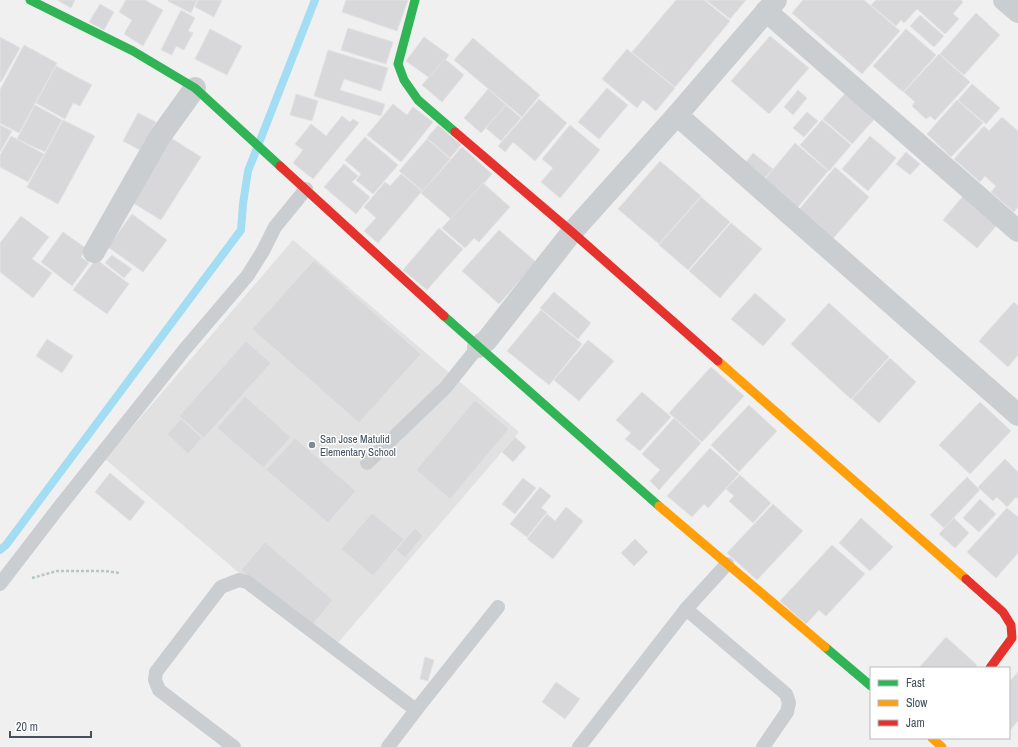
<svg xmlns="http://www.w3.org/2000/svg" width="1018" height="747" viewBox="0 0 1018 747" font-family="'Archivo Narrow',sans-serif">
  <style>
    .education { fill: #e2e1e2 }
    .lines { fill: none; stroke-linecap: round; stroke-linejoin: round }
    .stream { stroke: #a3ddf3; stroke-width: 8 }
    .building { fill: #d8d8da; stroke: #e2e2e3 }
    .path { stroke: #b7c6c2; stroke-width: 2.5; stroke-dasharray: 3 2; stroke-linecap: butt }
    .lane { stroke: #cbced1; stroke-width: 14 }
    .street { stroke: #cbced1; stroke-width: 22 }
    .fast { stroke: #30b455; stroke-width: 9 }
    .slow { stroke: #ff9f0a; stroke-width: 9 }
    .jam { stroke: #e5322d; stroke-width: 9 }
    .poi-dot { fill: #818991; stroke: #fff; stroke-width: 1.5 }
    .labels { text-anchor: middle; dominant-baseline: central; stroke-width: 3; stroke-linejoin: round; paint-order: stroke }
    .poi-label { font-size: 11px; fill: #45515e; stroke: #fff; text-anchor: start }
  </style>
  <rect width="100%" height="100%" fill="#f1f0f0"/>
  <polygon class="education" points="293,240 519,432 331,651 105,459"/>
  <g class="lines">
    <polyline class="stream" points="0,550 6,545 241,230 243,204 248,171 315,0"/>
  </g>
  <g class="building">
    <polygon points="57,0 75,0 71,8"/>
    <polygon points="126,0 145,0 163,10 143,46 124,34 132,20 119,12"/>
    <polygon points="168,0 197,0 191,13 168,1"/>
    <polygon points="198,0 222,0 214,17 195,7"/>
    <polygon points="346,0 408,0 397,31 342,12"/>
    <polygon points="676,0 704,0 730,21 675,87 632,52"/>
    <polygon points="706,0 746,0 730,19"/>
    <polygon points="803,0 864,0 900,31 862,74 792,13"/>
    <polygon points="876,0 961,0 963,2 953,14 959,19 945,34 917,9 904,23 901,20 896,26 871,5"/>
    <polygon points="100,4 114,12 104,30 89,22"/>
    <polygon points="181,10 195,18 188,31 193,33 184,50 176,46 172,55 161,50"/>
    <polygon points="976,13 1000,35 964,75 940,54"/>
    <polygon points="920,15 944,36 934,47 910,26"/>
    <polygon points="348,28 393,42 386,64 341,50"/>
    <polygon points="210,29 242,46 227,75 195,59"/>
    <polygon points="906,29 936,55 903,92 873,66"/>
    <polygon points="770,36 809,68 769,114 731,81"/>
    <polygon points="0,37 20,48 1,82 0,81"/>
    <polygon points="424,37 449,55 431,79 406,61"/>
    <polygon points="473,38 540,95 522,117 454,60"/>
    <polygon points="24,45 57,63 19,133 0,123 0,90"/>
    <polygon points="627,49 675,88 656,111 643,100 637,108 602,79"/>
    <polygon points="328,50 388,68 381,91 344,79 340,90 385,104 381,116 314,96"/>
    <polygon points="939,54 970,82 935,120 930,116 926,119 912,106 915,102 904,92"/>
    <polygon points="445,59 464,75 442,102 422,85"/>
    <polygon points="56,66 92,85 80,106 73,103 65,119 36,103"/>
    <polygon points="972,84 1000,108 986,124 958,100"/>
    <polygon points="607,88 628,105 599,139 578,122"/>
    <polygon points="488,89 506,105 481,133 464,118"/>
    <polygon points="798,90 807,98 793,115 784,107"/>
    <polygon points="848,90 878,115 852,144 823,119"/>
    <polygon points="296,94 318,101 312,121 290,115"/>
    <polygon points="539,99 567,123 535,161 513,142 505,152 498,146"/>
    <polygon points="957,100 983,123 951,157 927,134"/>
    <polygon points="393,104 407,115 413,107 433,122 401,162 367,135"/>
    <polygon points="35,105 62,120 45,152 17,139"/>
    <polygon points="506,105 521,118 501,141 486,128"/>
    <polygon points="807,112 818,121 804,137 793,128"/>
    <polygon points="138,113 156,122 140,150 123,141"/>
    <polygon points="342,116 350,122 353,119 359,123 313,179 293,163 303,150 295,144 311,124 326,136"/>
    <polygon points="1002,117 1018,131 1018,207 1014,212 991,192 996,186 985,176 980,182 954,159 984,126 989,131"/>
    <polygon points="63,120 95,136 58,204 27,187"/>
    <polygon points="822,120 851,145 829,171 800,145"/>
    <polygon points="0,125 12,131 0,152"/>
    <polygon points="438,125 461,145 450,158 427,138"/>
    <polygon points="570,125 600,150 560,198 541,182 553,168 542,159"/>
    <polygon points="11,136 44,154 28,182 0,167 0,155"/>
    <polygon points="870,136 896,158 868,191 842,169"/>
    <polygon points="365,137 398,165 373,194 356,180 361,174 345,160"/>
    <polygon points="171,138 201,157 161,220 130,201"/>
    <polygon points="427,139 450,159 423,191 399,171"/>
    <polygon points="795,143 828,171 793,213 760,185"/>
    <polygon points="462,147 492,174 452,220 421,193"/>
    <polygon points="906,152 920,164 910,175 896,164"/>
    <polygon points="753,153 773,169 761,182 742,167"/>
    <polygon points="660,161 701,196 659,244 618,209"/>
    <polygon points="344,164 358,176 352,182 370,197 356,214 324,187"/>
    <polygon points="835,167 869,197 830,242 796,213"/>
    <polygon points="401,174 422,191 378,243 364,231 376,218 364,207 385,182 390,186"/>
    <polygon points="483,183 510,207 479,242 474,238 465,248 442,228"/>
    <polygon points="963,196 997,225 977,248 943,220"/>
    <polygon points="701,197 730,222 688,270 659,245"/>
    <polygon points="132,214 167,240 143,272 108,247"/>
    <polygon points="21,216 49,237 32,259 52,273 33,298 0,272 0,243"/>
    <polygon points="731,223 762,249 720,298 689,271"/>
    <polygon points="439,228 463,249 427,290 403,270"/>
    <polygon points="499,230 536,262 499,304 462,271"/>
    <polygon points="63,232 87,249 81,257 89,263 72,286 41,262"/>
    <polygon points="112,255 132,269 124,278 105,263"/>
    <polygon points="96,259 129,284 107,314 73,290"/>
    <polygon points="314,260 421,354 359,423 252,329"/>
    <polygon points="554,292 591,323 578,339 540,308"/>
    <polygon points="755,293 786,320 763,346 731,319"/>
    <polygon points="1014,302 1018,306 1018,355 1008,367 979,341"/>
    <polygon points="829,303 889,357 851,399 791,344"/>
    <polygon points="541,310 582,344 549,385 507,351"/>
    <polygon points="47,339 73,356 62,373 36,356"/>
    <polygon points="588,340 614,361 579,401 554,380"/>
    <polygon points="246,341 271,363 204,438 179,416"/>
    <polygon points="890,358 916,382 879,423 852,399"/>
    <polygon points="711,367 744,396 702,442 669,413"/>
    <polygon points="642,392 671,417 640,451 625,439 631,433 616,420"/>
    <polygon points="245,396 291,437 263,468 217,428"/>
    <polygon points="475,400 509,429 450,499 416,470"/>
    <polygon points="980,402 1011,431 970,474 939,445"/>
    <polygon points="749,405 777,431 739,472 711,445"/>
    <polygon points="674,418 701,443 659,490 650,481 660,470 642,454"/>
    <polygon points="181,419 202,438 188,454 167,434"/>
    <polygon points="515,437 526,447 513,462 502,452"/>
    <polygon points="295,438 356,491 328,523 266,470"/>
    <polygon points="710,448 739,474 708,508 704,504 692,517 667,496"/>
    <polygon points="1005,459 1018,472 1018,499 1016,497 1007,507 997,497 993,501 978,487"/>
    <polygon points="110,473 145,502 130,521 95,492"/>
    <polygon points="740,475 771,503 753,523 729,501 734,496 726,489"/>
    <polygon points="967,477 980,490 944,528 930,515"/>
    <polygon points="523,478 536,488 515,514 502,504"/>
    <polygon points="540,487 551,496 541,508 547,512 527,537 510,524"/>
    <polygon points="980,499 996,514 979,532 963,518"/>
    <polygon points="773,504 803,531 757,580 727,553"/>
    <polygon points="566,507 583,521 553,559 527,539 547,514 555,521"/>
    <polygon points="1007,508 1018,517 1018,553 996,578 967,552"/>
    <polygon points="372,513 404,539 373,576 341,549"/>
    <polygon points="861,518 893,547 870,571 839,543"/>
    <polygon points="954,518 969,533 955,548 939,534"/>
    <polygon points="415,528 423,536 405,558 396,550"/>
    <polygon points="635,539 648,552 634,566 621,553"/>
    <polygon points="265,542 333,600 309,629 241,570"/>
    <polygon points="832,545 865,574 826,616 819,610 806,624 780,601"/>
    <polygon points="946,637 977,665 974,668 919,668"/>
    <polygon points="425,657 434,660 428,681 420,679"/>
    <polygon points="1018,672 1018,721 1009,731 1009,682"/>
    <polygon points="556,682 580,699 565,719 542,702"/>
  </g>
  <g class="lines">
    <polyline class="path" points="32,578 57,571 105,571 120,573"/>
    <g class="lane">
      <polyline points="367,463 446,387 478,347"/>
      <polyline points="0,584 60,506 185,349 248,275 263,251 275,227 306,189"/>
      <polyline points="686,609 786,694 789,703 787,712 763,747"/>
      <polyline points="234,747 159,690 155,680 156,672 221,587 239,580 247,582 416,710"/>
      <polyline points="388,747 416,710 498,607"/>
      <polyline points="579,747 686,609 727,564"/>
    </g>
    <g class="street">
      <polyline points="1004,0 1018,12"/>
      <polyline points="766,11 1018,231"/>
      <polyline points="677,115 1018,415"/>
      <polyline points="94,252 159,138 195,88"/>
      <polyline points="478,347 487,340 572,232 677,115 776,0"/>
    </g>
    <g class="fast">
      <polyline points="30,0 133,51 195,88 280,166"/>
      <polyline points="415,0 398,64 404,80 418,100 455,132"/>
      <polyline points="444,316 659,506"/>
      <polyline points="825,647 871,686"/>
    </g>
    <g class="slow">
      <polyline points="718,361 966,579"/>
      <polyline points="659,506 825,647"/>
      <polyline points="932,738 942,747"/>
    </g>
    <g class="jam">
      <polyline points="455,132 572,232 718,361"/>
      <polyline points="280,166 444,316"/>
      <polyline points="966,579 1003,612 1011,625 1012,638 990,668"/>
    </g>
  </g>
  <circle class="poi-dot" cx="312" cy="445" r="4"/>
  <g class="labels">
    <g class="poi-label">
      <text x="320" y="439">San Jose Matulid<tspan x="320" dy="13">Elementary School</tspan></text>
    </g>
  </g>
  <rect x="870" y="667" width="140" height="72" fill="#ffffff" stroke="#b5b9bf"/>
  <rect x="878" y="680" width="20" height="6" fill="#30b455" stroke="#b5b9bf"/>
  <text x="906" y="687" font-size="12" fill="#45515e">Fast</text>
  <rect x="878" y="700" width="20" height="6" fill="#ff9f0a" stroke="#b5b9bf"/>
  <text x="906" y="707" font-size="12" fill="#45515e">Slow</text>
  <rect x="878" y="720" width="20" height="6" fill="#e5322d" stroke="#b5b9bf"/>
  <text x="906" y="727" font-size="12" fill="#45515e">Jam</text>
  <path d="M10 731v6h81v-6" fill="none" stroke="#45515e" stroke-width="2"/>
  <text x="16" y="731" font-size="12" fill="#45515e" stroke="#ffffff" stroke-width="3" paint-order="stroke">20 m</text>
</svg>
